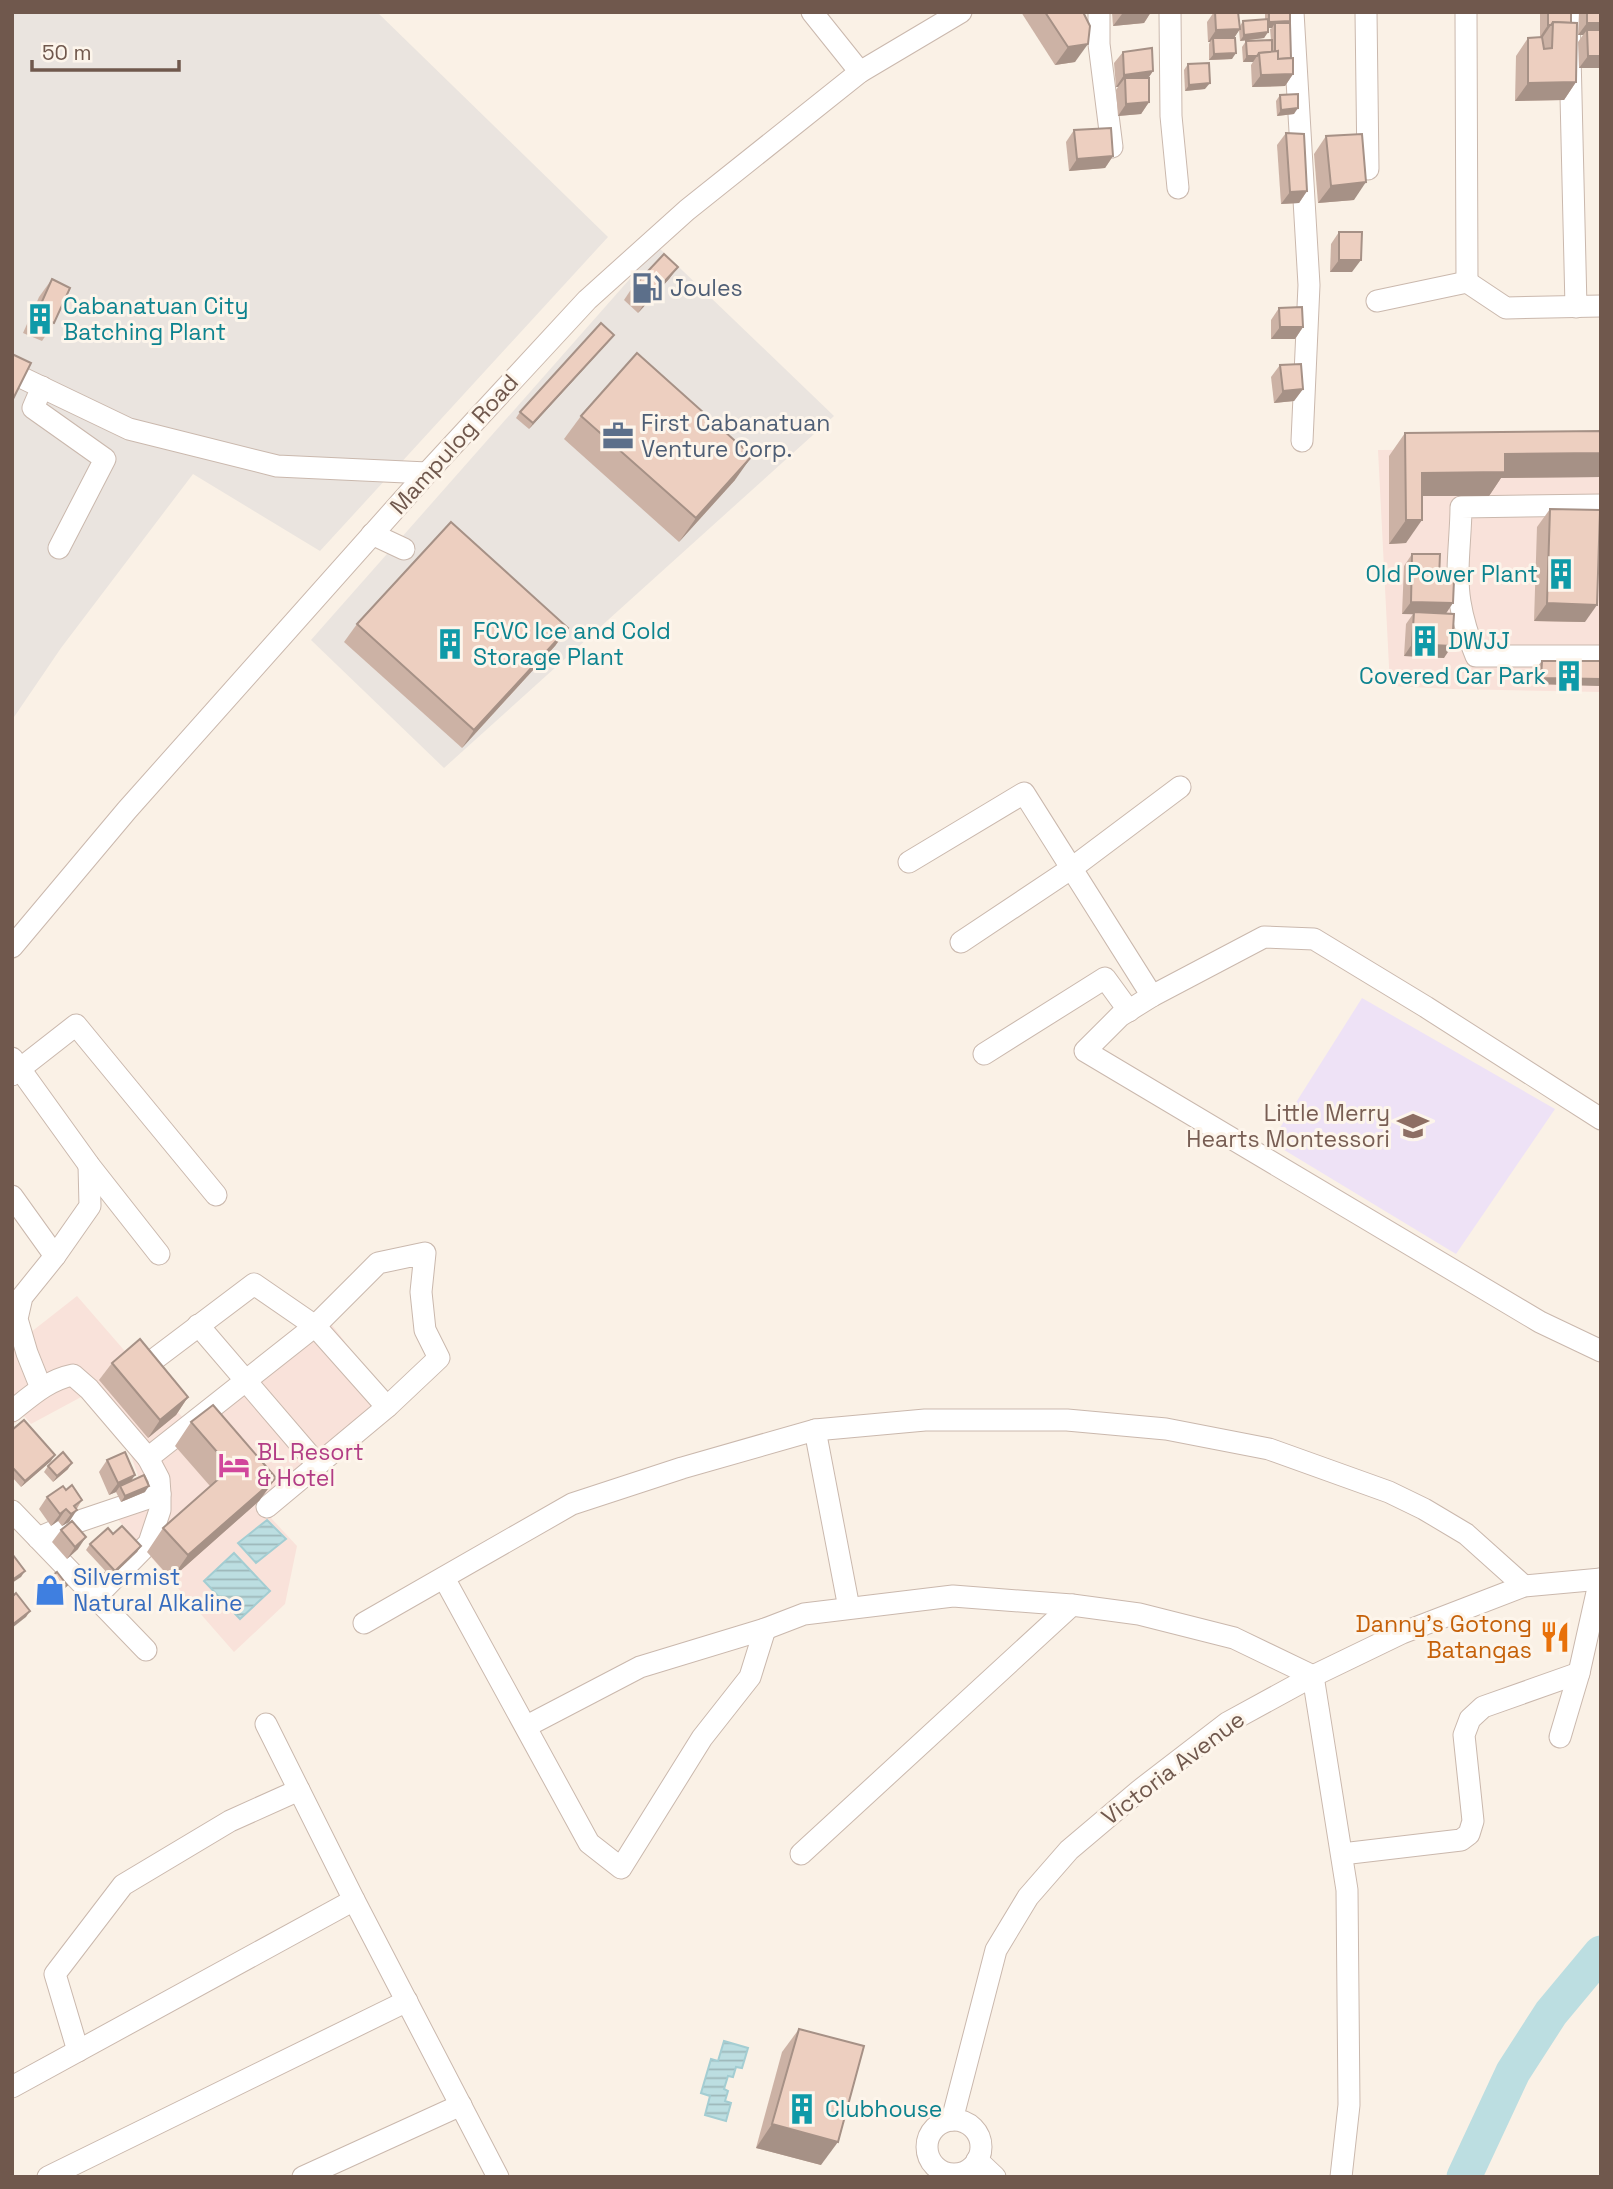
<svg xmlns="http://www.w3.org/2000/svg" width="1613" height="2189" viewBox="0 0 1613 2189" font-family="'Space Grotesk',sans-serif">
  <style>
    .commercial { fill: #f9e2da }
    .industrial { fill: #eae4df }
    .education { fill: #eee2f6 }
    .water { fill: url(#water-rules); stroke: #a3cdd2; stroke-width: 2 }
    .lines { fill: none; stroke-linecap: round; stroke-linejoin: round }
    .river { stroke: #bcdee1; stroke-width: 35 }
    .minor-casing { stroke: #cab8ad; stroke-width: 23 }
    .minor { stroke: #fff; stroke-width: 21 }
    .wall { fill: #ccb2a5 }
    .shaded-wall { fill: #a69186 }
    .building { fill: #edcfc0; stroke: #a69186; stroke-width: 2 }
    .labels { text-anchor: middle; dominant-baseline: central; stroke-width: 6; stroke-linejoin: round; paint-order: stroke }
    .service-label { font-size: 23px; fill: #4e5e75; stroke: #fdf5eb; text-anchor: start }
    .culture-label { font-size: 23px; fill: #0d838f; stroke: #fdf5eb; text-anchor: start }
    .street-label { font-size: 23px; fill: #70584d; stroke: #fdf5eb }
    .education-label { font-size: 23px; fill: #785e54; stroke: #fdf5eb; text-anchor: end }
    .hotel-label { font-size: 23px; fill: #b23c85; stroke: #fdf5eb; text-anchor: start }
    .shop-label { font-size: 23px; fill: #366cbe; stroke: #fdf5eb; text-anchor: start }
    .food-label { font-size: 23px; fill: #c56008; stroke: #fdf5eb; text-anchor: end }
  </style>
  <defs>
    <pattern id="water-rules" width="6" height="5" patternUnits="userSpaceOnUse" patternTransform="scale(1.75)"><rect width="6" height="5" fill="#bcdee1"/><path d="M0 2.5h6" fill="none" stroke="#9db7b9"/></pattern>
  </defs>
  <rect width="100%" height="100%" fill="#faf1e6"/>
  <g class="commercial">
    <polygon points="1601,449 1601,692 1452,689 1390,686 1378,450"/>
    <polygon points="77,1296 183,1418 319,1308 397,1410 271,1518 297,1546 285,1604 234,1652 114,1515 140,1481 129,1450 83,1396 31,1424 24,1416 12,1425 12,1347"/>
  </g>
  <g class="industrial">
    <polygon points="12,12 377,12 608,237 320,551 193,474 61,648 12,720"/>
    <polygon points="658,247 834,416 444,768 311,640"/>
  </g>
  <polygon class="education" points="1362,998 1555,1109 1456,1254 1271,1142"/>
  <g class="water">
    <polygon points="267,1520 286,1539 256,1563 238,1543"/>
    <polygon points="234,1553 270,1591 240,1619 204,1581"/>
    <polygon points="724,2041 748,2048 742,2068 736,2067 733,2077 728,2076 724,2089 728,2091 725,2101 731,2103 726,2121 705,2115 710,2096 701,2093 711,2059 718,2061"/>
  </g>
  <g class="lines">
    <polyline class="river" points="1464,2177 1513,2072 1551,2013 1601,1953"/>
    <defs>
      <g id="minor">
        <polyline points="812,12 860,72"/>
        <polyline points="1099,12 1099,44 1112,147"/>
        <polyline points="1170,12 1171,116 1178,188"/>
        <polyline points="1293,12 1309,285 1302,441"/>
        <polyline points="1366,12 1368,169"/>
        <polyline points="1466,12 1467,282"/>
        <polyline points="1569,12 1576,307"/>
        <polyline points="1377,301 1467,282 1506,308 1601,306"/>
        <polyline points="12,373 129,429 277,466 427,473"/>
        <polyline points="42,387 33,408 105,459 59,548"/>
        <path d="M1601,505l-140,2c0,30 -6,65 -1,95 3,19 9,37 16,54h125"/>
        <polyline points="372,534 404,549"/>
        <polyline points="909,862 1024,793 1152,996"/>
        <polyline points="961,942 1072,868 1180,787"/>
        <polyline points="12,947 127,810 427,473 587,300 687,210 860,72 961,12"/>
        <polyline points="984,1054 1105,978 1129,1011"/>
        <polyline points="12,1058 89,1165 159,1254"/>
        <polyline points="12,1075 76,1025 216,1195"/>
        <polyline points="1601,1119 1426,1007 1314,939 1264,937 1152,996 1120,1016 1085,1051 1540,1322 1601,1351"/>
        <polyline points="12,1196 55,1256"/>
        <polyline points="198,1325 318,1465"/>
        <polyline points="152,1361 254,1284 315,1326 387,1407"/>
        <polyline points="41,1388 27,1353 17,1319 22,1297 55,1256 90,1206 89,1165"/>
        <path d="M12,1411c19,-15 36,-31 61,-36l16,14 59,69"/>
        <polyline points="815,1430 849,1608"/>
        <polyline points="12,1511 146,1650"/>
        <polyline points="38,1538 68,1525 160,1494"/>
        <polyline points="444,1578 589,1843 621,1868 702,1738 750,1677 765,1629"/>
        <polyline points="96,1597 149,1543 160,1510 160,1494 159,1479 148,1458 315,1326 378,1263 425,1253 421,1292 425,1330 439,1358 387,1407 267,1507"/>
        <polyline points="364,1623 572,1504 682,1468 815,1430 925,1420 1067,1420 1166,1429 1269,1449 1389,1492 1424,1509 1466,1534 1524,1586"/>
        <polyline points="266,1724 354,1900 498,2177"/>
        <polyline points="527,1726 640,1667 765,1629 804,1614 953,1596 1072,1605 1139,1614 1234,1638 1313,1676 1347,1890 1349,2105 1341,2177"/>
        <polyline points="1560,1737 1579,1673 1600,1579"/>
        <polyline points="801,1854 1072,1605"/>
        <polyline points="1342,1854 1461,1840 1469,1834 1473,1821 1464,1735 1470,1719 1483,1707 1579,1673"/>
        <polyline points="78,2051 55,1974 123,1885 230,1821 299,1790"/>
        <polyline points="12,2087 354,1900"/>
        <polyline points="952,2120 996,1950 1028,1897 1069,1850 1140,1790 1227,1723 1313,1676 1402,1633 1524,1586 1601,1579"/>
        <circle cx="954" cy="2147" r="27"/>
        <polyline points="977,2160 995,2177"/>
        <polyline points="48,2177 407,2001"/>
        <polyline points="303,2177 461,2105"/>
      </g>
    </defs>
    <use href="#minor" class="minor-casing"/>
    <use href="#minor" class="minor"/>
  </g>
  <g class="wall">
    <polygon points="1021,12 1083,12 1075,62 1055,65"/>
    <polygon points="1112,12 1151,12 1144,23 1113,26"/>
    <polygon points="1214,12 1238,12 1240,26 1243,21 1265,19 1265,12 1290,12 1288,23 1293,74 1285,86 1252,87 1251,65 1253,62 1243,62 1242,47 1246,41 1271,40 1270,29 1272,28 1268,28 1268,32 1264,38 1240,41 1239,30 1234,38 1232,59 1209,60 1209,44 1210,42 1208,42 1207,22"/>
    <polygon points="1541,12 1571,12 1576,82 1564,100 1515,101 1516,56 1528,38 1543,37 1540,37 1540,14"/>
    <polygon points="1579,12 1601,12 1601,68 1579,68 1578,42 1583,35 1578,35"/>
    <polygon points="1123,52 1153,71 1148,78 1149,102 1141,114 1118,116 1116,90 1118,87 1116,87 1114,63"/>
    <polygon points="1188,64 1205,89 1185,91 1184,70"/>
    <polygon points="1280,95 1294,114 1277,116 1276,101"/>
    <polygon points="1074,130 1113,156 1105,168 1069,171 1066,142"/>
    <polygon points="1286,133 1307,191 1299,203 1281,204 1277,145"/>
    <polygon points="1326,136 1354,200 1318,203 1314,154"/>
    <polygon points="1339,232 1352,272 1330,272 1331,244"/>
    <polygon points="678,267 669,279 638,313 624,300 632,288"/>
    <polygon points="52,279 54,323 42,341 23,333 39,297"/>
    <polygon points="1279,308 1303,327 1295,339 1271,339 1271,320"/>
    <polygon points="609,341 529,429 516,418 520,412"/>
    <polygon points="1280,365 1303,389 1294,401 1274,403 1271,377"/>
    <polygon points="581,416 735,480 679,542 564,439"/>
    <polygon points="1601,431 1601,477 1501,478 1489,496 1422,496 1406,543 1389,544 1389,456 1405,433"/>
    <polygon points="1550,509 1585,622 1534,621 1537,527"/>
    <polygon points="1412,554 1439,579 1446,614 1444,658 1404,656 1406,624 1413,614 1402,614 1404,566"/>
    <polygon points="357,624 568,628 555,646 462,748 344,642"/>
    <polygon points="1542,661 1601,661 1601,686 1537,684 1537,667"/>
    <polygon points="112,1363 188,1397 176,1415 148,1438 99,1380"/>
    <polygon points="191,1422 276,1478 259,1501 171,1579 147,1552 163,1528 210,1486 175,1446"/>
    <polygon points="12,1430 51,1461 21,1487 12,1477"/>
    <polygon points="107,1460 131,1481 145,1492 121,1502 116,1492 109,1495 99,1472"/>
    <polygon points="48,1466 68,1469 53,1482 44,1472"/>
    <polygon points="66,1490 82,1500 69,1522 62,1526 58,1521 51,1526 39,1509 47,1497"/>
    <polygon points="61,1530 78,1549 67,1559 52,1542"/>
    <polygon points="113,1534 141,1546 137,1552 111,1577 86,1550 90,1544"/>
    <polygon points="42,1584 67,1585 63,1591 47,1603 37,1590"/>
    <polygon points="799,2029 821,2165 756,2148 782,2052"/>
  </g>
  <g class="shaded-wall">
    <polygon points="1138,12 1151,12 1144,23 1113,26 1122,14"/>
    <polygon points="1290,21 1285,27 1275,23 1272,28 1265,28 1269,22"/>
    <polygon points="1587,23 1601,23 1601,34 1587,30 1583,35 1578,35"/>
    <polygon points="1548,25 1551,25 1543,37 1540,37"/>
    <polygon points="1240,29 1232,41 1213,38 1210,42 1208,42 1216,30"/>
    <polygon points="1268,32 1264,38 1240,41 1244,35"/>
    <polygon points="1088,44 1075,62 1055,65 1068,47"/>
    <polygon points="1236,53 1232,59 1209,60 1214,54"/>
    <polygon points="1247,56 1257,56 1253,62 1243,62"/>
    <polygon points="1588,56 1601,56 1601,68 1579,68"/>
    <polygon points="1153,71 1145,83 1125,78 1118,87 1116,87 1124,75"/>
    <polygon points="1293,74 1285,86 1252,87 1261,75"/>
    <polygon points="1576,82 1564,100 1515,101 1528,83"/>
    <polygon points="1210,83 1205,89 1185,91 1189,85"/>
    <polygon points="1149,102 1141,114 1118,116 1126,104"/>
    <polygon points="1298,108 1294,114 1277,116 1281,110"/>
    <polygon points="1113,156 1105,168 1069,171 1077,159"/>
    <polygon points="1366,182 1354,200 1318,203 1331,186"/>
    <polygon points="1307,191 1299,203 1281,204 1290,192"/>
    <polygon points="1339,260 1361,260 1352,272 1330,272"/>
    <polygon points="678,267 669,279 638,313 646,301"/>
    <polygon points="1280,327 1303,327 1295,339 1271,339"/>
    <polygon points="614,335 609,341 529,429 533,423"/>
    <polygon points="1303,389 1294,401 1274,403 1283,391"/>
    <polygon points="1601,453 1601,477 1501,478 1489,496 1405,496 1422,473 1505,454"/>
    <polygon points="752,456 735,480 679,542 696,518"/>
    <polygon points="1406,520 1422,520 1406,543 1389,544"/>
    <polygon points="1411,602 1453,603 1445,615 1402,614"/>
    <polygon points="1547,603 1597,605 1585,622 1534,621"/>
    <polygon points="568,628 555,646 462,748 474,730"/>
    <polygon points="1412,644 1452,646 1444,658 1404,656"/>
    <polygon points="1541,678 1601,679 1601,686 1537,684"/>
    <polygon points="188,1397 176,1415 148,1438 160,1420"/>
    <polygon points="55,1455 51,1461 21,1487 25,1481"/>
    <polygon points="72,1463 68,1469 53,1482 57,1476"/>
    <polygon points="135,1475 127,1487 120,1486 116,1492 109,1495 118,1483"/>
    <polygon points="276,1478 259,1501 171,1579 188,1555"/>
    <polygon points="149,1486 145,1492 121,1502 125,1496"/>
    <polygon points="66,1509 58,1521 51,1526 60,1514"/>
    <polygon points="77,1510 69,1522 62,1526 71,1514"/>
    <polygon points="86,1537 78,1549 67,1559 75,1547"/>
    <polygon points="141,1546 137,1552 111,1577 115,1571"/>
    <polygon points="25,1571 21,1577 12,1583 12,1580"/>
    <polygon points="67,1585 63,1591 47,1603 52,1597"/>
    <polygon points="30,1611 26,1617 12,1628 12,1625"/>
    <polygon points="772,2124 838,2142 821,2165 756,2148"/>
  </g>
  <g class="building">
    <polygon points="1045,12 1083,12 1090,26 1088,44 1068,47"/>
    <polygon points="1215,12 1238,12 1240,29 1216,30"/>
    <polygon points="1269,12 1290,12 1290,21 1269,22"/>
    <polygon points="1548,12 1571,12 1571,23 1553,22 1551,25 1548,25"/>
    <rect x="1587" y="12" width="14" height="11"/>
    <polygon points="1268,19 1268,32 1244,35 1243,21"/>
    <polygon points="1553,22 1577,23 1576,82 1528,83 1528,38 1542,37 1544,49 1552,48"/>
    <polygon points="1275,23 1290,23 1291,58 1278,59 1278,51 1275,52"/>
    <polygon points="1587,30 1601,30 1601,56 1588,56"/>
    <polygon points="1213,38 1235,38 1236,53 1214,54"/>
    <polygon points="1272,40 1272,52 1259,53 1257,56 1247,56 1246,41"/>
    <polygon points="1152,48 1153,71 1124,75 1123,52"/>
    <polygon points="1278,51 1278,59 1293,58 1293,74 1261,75 1259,53"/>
    <polygon points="1209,63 1210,83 1189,85 1188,64"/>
    <polygon points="1125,78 1149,78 1149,102 1126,104"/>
    <polygon points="1298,94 1298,108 1281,110 1280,95"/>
    <polygon points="1111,128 1113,156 1077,159 1074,130"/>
    <polygon points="1286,133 1304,134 1307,191 1290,192"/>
    <polygon points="1362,134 1366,182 1331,186 1326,136"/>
    <polygon points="1339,232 1362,232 1361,260 1339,260"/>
    <polygon points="664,254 678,267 646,301 632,288"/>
    <polygon points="52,279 70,288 54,323 36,315"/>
    <polygon points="1302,307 1303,327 1280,327 1279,308"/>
    <polygon points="601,323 614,335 533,423 520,412"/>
    <polygon points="637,353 752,456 696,518 581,416"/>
    <polygon points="12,354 31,363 12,401"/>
    <polygon points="1301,364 1303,389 1283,391 1280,365"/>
    <polygon points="1601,431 1601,453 1505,454 1505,472 1422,473 1422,520 1406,520 1405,433"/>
    <polygon points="1550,509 1600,510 1597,605 1547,603"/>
    <polygon points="451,522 568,628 474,730 357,624"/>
    <polygon points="1412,554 1440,554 1439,579 1454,580 1453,603 1411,602"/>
    <polygon points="1414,612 1454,614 1452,646 1412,644"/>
    <polygon points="1542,661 1601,661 1601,679 1541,678"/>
    <polygon points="140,1339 188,1397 160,1420 112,1363"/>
    <polygon points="213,1405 276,1478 188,1555 163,1528 231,1468 191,1422"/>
    <polygon points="24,1420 55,1455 25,1481 12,1467 12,1430"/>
    <polygon points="63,1452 72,1463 57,1476 48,1466"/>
    <polygon points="125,1452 135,1475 118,1483 107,1460"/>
    <polygon points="144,1475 149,1486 125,1496 120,1486"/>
    <polygon points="72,1485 82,1500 74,1506 77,1510 71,1514 66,1509 60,1514 47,1497 63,1486 66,1490"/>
    <polygon points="72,1521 86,1537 75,1547 61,1530"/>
    <polygon points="122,1526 141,1546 115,1571 90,1544 108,1528 113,1534"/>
    <polygon points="13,1555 25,1571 12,1580 12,1556"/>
    <polygon points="57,1572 67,1585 52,1597 42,1584"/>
    <polygon points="16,1593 30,1611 12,1625 12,1597"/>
    <polygon points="799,2029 864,2046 838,2142 772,2124"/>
  </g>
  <defs>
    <symbol id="fuel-bare" viewBox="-9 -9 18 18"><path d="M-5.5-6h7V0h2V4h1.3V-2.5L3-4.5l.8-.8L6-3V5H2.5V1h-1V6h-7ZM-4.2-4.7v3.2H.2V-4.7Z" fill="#5c6f8a" stroke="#fdf5eb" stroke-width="2.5" paint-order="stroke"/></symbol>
    <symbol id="building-bare" viewBox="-9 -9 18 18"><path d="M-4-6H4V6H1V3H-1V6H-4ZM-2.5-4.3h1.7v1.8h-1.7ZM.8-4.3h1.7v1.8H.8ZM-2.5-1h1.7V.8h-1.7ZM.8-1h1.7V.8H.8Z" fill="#0f9aa8" stroke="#fdf5eb" stroke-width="2.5" paint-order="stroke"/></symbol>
    <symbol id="office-bare" viewBox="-9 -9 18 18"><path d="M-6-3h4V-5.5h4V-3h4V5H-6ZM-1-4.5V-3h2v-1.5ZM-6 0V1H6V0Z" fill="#5c6f8a" stroke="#fdf5eb" stroke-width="2.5" paint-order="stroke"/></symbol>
    <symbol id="school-bare" viewBox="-9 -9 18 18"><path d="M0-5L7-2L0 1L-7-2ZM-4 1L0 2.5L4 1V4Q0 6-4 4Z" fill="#8d6e63" stroke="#fdf5eb" stroke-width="2.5" paint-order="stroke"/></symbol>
    <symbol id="hotel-bare" viewBox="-9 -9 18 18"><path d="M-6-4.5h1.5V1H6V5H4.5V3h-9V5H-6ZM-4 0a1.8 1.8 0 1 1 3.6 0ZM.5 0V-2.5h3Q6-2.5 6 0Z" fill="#d1479c" stroke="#fdf5eb" stroke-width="2.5" paint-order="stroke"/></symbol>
    <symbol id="shop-bare" viewBox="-9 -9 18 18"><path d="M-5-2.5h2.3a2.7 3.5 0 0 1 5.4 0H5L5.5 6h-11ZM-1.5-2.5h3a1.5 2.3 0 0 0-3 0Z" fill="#3f7fe0" stroke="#fdf5eb" stroke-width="2.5" paint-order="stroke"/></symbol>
    <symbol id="restaurant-bare" viewBox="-9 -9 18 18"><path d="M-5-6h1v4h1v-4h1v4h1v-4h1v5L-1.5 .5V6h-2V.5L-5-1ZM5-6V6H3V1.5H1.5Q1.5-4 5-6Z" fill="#e8710a" stroke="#fdf5eb" stroke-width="2.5" paint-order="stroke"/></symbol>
  </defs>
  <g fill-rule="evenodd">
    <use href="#fuel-bare" x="625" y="266" width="44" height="44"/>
    <use href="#building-bare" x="18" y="297" width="44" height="44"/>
    <use href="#office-bare" x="596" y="414" width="44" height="44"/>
    <use href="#building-bare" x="1539" y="552" width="44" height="44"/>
    <use href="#building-bare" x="1403" y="619" width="44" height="44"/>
    <use href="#building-bare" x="428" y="622" width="44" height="44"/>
    <use href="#building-bare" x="1547" y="654" width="44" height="44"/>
    <use href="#school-bare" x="1391" y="1104" width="44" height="44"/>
    <use href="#hotel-bare" x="212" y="1443" width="44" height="44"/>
    <use href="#shop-bare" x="28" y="1568" width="44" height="44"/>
    <use href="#restaurant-bare" x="1533" y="1615" width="44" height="44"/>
    <use href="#building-bare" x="780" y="2087" width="44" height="44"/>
  </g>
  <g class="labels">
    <g class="service-label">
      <text x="670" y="288">Joules</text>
      <text x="641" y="423">First Cabanatuan<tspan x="641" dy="26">Venture Corp.</tspan></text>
    </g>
    <g class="culture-label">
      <text x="63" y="306">Cabanatuan City<tspan x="63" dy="26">Batching Plant</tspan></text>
      <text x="1538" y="574" text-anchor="end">Old Power Plant</text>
      <text x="473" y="631">FCVC Ice and Cold<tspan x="473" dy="26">Storage Plant</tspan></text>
      <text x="1448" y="641">DWJJ</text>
      <text x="1546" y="676" text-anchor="end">Covered Car Park</text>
      <text x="825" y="2109">Clubhouse</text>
    </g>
    <g class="street-label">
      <text transform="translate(454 444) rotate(-48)">Mampulog Road</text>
      <text transform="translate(1173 1768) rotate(-37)">Victoria Avenue</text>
    </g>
    <g class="education-label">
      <text x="1390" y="1113">Little Merry<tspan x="1390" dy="26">Hearts Montessori</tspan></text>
    </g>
    <g class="hotel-label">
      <text x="257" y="1452">BL Resort<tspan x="257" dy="26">&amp; Hotel</tspan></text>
    </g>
    <g class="shop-label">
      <text x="73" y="1577">Silvermist<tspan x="73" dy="26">Natural Alkaline</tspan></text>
    </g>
    <g class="food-label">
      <text x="1532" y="1624">Danny's Gotong<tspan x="1532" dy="26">Batangas</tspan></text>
    </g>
  </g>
  <rect width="1613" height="2189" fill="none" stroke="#70584d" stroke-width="28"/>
  <path d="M32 60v10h147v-10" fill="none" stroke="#70584d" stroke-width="3.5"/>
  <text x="42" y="60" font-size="21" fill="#70584d" stroke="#fdf5eb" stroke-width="5" paint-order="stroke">50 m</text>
</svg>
